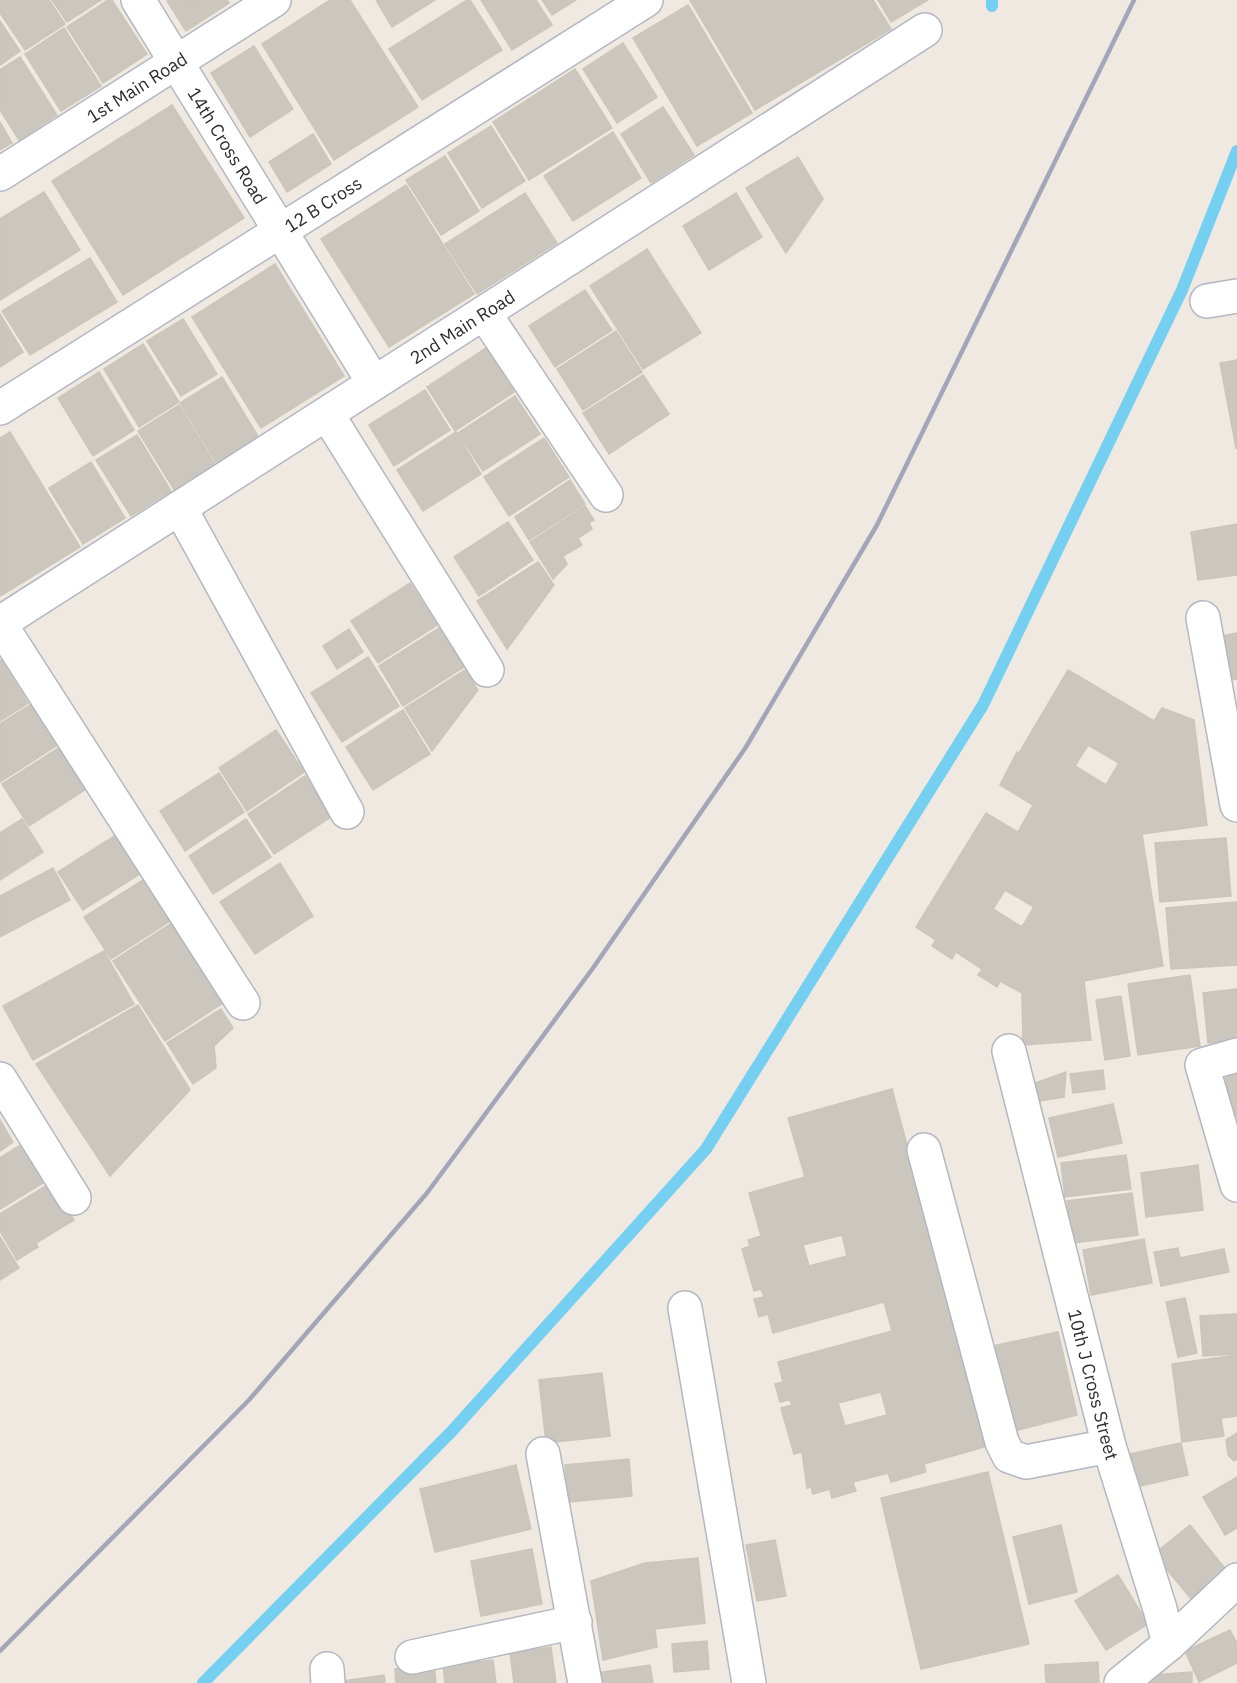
<svg xmlns="http://www.w3.org/2000/svg" width="1237" height="1683" viewBox="0 0 1237 1683" font-family="'IBM Plex Sans',sans-serif">
  <style>
    .lines { fill: none; stroke-linecap: round; stroke-linejoin: round }
    .stream { stroke: #75cff0; stroke-width: 12 }
    .building { fill: #cbc7bf; stroke: #cbc5ba; stroke-width: 1.5; fill-rule: evenodd }
    .minor-casing { stroke: #b4b7c1; stroke-width: 36 }
    .minor { stroke: #fff; stroke-width: 33 }
    .rail { stroke: #a3a6b8; stroke-width: 4.5 }
    .labels { text-anchor: middle; dominant-baseline: central; stroke-width: 5; stroke-linejoin: round; paint-order: stroke }
    .street-label { font-size: 18px; fill: #2e2e2e; stroke: #fff }
  </style>
  <rect width="100%" height="100%" fill="#efe9e1"/>
  <g class="lines">
    <g class="stream">
      <polyline points="992,0 992,6"/>
      <polyline points="203,1683 452,1431 706,1149 983,705 1182,290 1237,151"/>
    </g>
  </g>
  <g class="building">
    <polygon points="0,0 49,0 65,24 25,50 0,13"/>
    <polygon points="52,0 101,0 67,22"/>
    <polygon points="108,0 112,0 147,54 103,83 67,27"/>
    <polygon points="227,0 229,3 186,31 167,1"/>
    <polygon points="330,0 350,0 418,107 334,160 262,44"/>
    <polygon points="376,0 435,0 392,27"/>
    <polygon points="467,0 470,0 502,50 422,100 389,49"/>
    <polygon points="481,0 536,0 552,25 512,50"/>
    <polygon points="542,0 576,0 552,15"/>
    <polygon points="690,0 873,0 891,29 755,110"/>
    <polygon points="878,0 928,0 891,22"/>
    <polygon points="688,5 752,113 697,146 633,38"/>
    <polygon points="0,21 20,51 0,65"/>
    <polygon points="64,28 101,86 61,111 25,54"/>
    <polygon points="623,43 657,97 617,123 583,69"/>
    <polygon points="254,46 293,109 250,137 211,73"/>
    <polygon points="20,57 57,115 19,140 0,110 0,70"/>
    <polygon points="575,69 612,128 529,180 493,122"/>
    <polygon points="172,105 244,218 123,295 52,181"/>
    <polygon points="663,107 694,155 651,183 621,134"/>
    <polygon points="0,122 12,143 0,150"/>
    <polygon points="491,126 525,181 482,208 448,153"/>
    <polygon points="613,132 641,178 573,221 544,176"/>
    <polygon points="313,134 331,164 287,192 269,162"/>
    <polygon points="445,156 479,211 441,235 406,180"/>
    <polygon points="798,157 823,199 786,253 746,188"/>
    <polygon points="406,185 474,294 389,347 321,239"/>
    <polygon points="44,192 80,250 0,300 0,219"/>
    <polygon points="525,193 557,243 477,294 445,244"/>
    <polygon points="736,193 762,237 709,270 683,226"/>
    <polygon points="647,249 701,333 643,369 590,286"/>
    <polygon points="90,258 117,302 30,355 2,311"/>
    <polygon points="275,264 344,376 261,428 192,317"/>
    <polygon points="585,290 612,330 555,367 529,326"/>
    <polygon points="0,314 23,352 0,367"/>
    <polygon points="183,319 217,374 181,396 147,341"/>
    <polygon points="616,331 642,372 583,410 557,369"/>
    <polygon points="143,344 179,402 139,427 104,369"/>
    <polygon points="486,348 514,392 455,431 427,387"/>
    <polygon points="1237,360 1237,448 1236,448 1220,363"/>
    <polygon points="99,372 134,430 93,456 58,398"/>
    <polygon points="643,375 669,414 609,454 583,413"/>
    <polygon points="222,377 259,438 217,464 180,403"/>
    <polygon points="425,390 450,430 394,466 369,425"/>
    <polygon points="515,396 540,434 483,471 458,433"/>
    <polygon points="179,405 216,466 175,491 138,431"/>
    <polygon points="10,432 80,547 0,596 0,438"/>
    <polygon points="456,432 481,474 423,511 397,470"/>
    <polygon points="137,435 171,491 131,516 96,460"/>
    <polygon points="544,438 569,477 509,516 484,477"/>
    <polygon points="91,462 125,518 83,544 49,488"/>
    <polygon points="570,480 585,504 529,540 515,517"/>
    <polygon points="585,506 594,520 589,523 592,529 578,538 582,545 563,556 567,564 553,579 530,542"/>
    <polygon points="508,522 533,560 479,596 454,557"/>
    <polygon points="1237,524 1237,575 1198,580 1191,532"/>
    <polygon points="538,562 554,585 507,649 477,601"/>
    <polygon points="410,583 437,625 378,663 351,621"/>
    <polygon points="439,628 464,667 403,706 379,666"/>
    <polygon points="349,629 363,652 337,669 323,646"/>
    <polygon points="1237,633 1237,679 1224,681 1215,637"/>
    <polygon points="368,657 399,706 342,742 311,693"/>
    <polygon points="1,660 28,703 0,721 0,661"/>
    <polygon points="465,670 478,690 432,751 405,708"/>
    <path d="M1068,670l86,51 8,-13 32,12 13,105 -65,9 21,132 -79,15 7,59 -68,5 -1,-52 -22,-12 -3,6 -19,-12 4,-6 -26,-17 -4,7 -20,-13 4,-6 -20,-13 70,-114 32,19 15,-27 -33,-20 17,-33 2,1zM1088,745l31,18 -13,22 -31,-19zM1005,890l29,17 -12,20 -29,-18z"/>
    <polygon points="33,703 59,744 0,782 0,724"/>
    <polygon points="403,710 430,754 373,790 346,747"/>
    <polygon points="276,730 304,772 247,811 219,768"/>
    <polygon points="60,747 86,789 29,826 2,784"/>
    <polygon points="219,773 244,812 185,851 160,811"/>
    <polygon points="305,776 331,817 274,854 248,814"/>
    <polygon points="22,819 43,852 0,880 0,833"/>
    <polygon points="246,819 271,857 213,894 189,856"/>
    <polygon points="119,833 143,872 83,910 58,872"/>
    <polygon points="1226,838 1231,896 1160,902 1155,843"/>
    <polygon points="280,863 313,916 255,954 220,902"/>
    <polygon points="53,868 70,900 0,937 0,896"/>
    <polygon points="143,880 170,921 111,959 84,917"/>
    <polygon points="1237,902 1237,965 1171,969 1166,908"/>
    <polygon points="172,923 223,1003 165,1041 113,961"/>
    <polygon points="104,951 134,1004 33,1060 3,1006"/>
    <polygon points="1190,975 1200,1046 1138,1055 1128,984"/>
    <polygon points="1237,989 1237,1039 1208,1043 1203,993"/>
    <polygon points="1121,996 1130,1056 1105,1060 1096,1000"/>
    <polygon points="138,1005 190,1090 110,1176 36,1064"/>
    <polygon points="221,1009 233,1028 214,1046 216,1068 193,1084 167,1043"/>
    <polygon points="1103,1070 1105,1089 1073,1093 1070,1074"/>
    <polygon points="1066,1072 1064,1097 1034,1102 1032,1084"/>
    <polygon points="1237,1072 1237,1117 1233,1118 1225,1074"/>
    <path d="M892,1089l96,357 -64,18 2,8 -35,10 -3,-9 -35,9 3,9 -24,7 -2,-9 -17,5 -2,-7 -4,1 -5,-36 -8,2 -13,-46 11,-3 -2,-5 -10,2 -5,-18 8,-2 -5,-20 114,-31 -8,-29 -111,31 -5,-19 -9,3 -5,-18 10,-2 -3,-8 -7,2 -12,-42 8,-3 -2,-6 13,-4 -12,-43 56,-16 -17,-59zM842,1235l5,21 -38,10 -6,-21zM881,1392l6,23 -42,11 -7,-23z"/>
    <polygon points="1113,1104 1122,1143 1058,1157 1049,1118"/>
    <polygon points="0,1120 13,1142 0,1151"/>
    <polygon points="25,1142 48,1180 0,1209 0,1158"/>
    <polygon points="1126,1155 1131,1189 1065,1197 1061,1163"/>
    <polygon points="1198,1165 1203,1210 1146,1217 1141,1173"/>
    <polygon points="52,1182 74,1220 36,1243 38,1247 17,1260 0,1231 0,1214"/>
    <polygon points="1132,1193 1138,1235 1073,1243 1067,1201"/>
    <polygon points="0,1237 19,1268 0,1280"/>
    <polygon points="1144,1239 1152,1283 1091,1295 1083,1250"/>
    <polygon points="1178,1248 1180,1258 1224,1249 1229,1272 1161,1286 1154,1252"/>
    <polygon points="1185,1298 1197,1353 1178,1357 1166,1302"/>
    <polygon points="1237,1314 1237,1354 1203,1356 1200,1316"/>
    <polygon points="1058,1332 1077,1415 1018,1430 992,1346"/>
    <polygon points="1237,1355 1237,1416 1221,1418 1224,1436 1182,1442 1172,1364"/>
    <polygon points="602,1373 610,1436 546,1443 539,1380"/>
    <polygon points="1237,1433 1237,1459 1234,1461 1228,1455 1226,1440"/>
    <polygon points="1181,1443 1188,1475 1136,1487 1129,1454"/>
    <polygon points="629,1459 632,1496 569,1502 565,1465"/>
    <polygon points="516,1465 531,1529 435,1552 420,1489"/>
    <polygon points="988,1472 1029,1644 921,1669 881,1498"/>
    <polygon points="1237,1477 1237,1528 1225,1535 1203,1497"/>
    <polygon points="1061,1525 1077,1592 1029,1604 1013,1537"/>
    <polygon points="1190,1525 1227,1571 1192,1600 1154,1554"/>
    <polygon points="775,1540 786,1596 757,1601 746,1545"/>
    <polygon points="532,1549 542,1604 481,1616 471,1561"/>
    <polygon points="698,1558 705,1623 655,1629 657,1647 603,1660 591,1581 645,1563"/>
    <polygon points="1118,1575 1148,1624 1106,1650 1075,1601"/>
    <polygon points="1230,1630 1237,1643 1237,1663 1199,1682 1185,1651"/>
    <polygon points="707,1641 709,1669 674,1672 672,1644"/>
    <polygon points="551,1647 556,1683 514,1683 510,1653"/>
    <polygon points="493,1660 496,1683 445,1683 443,1666"/>
    <polygon points="1098,1662 1099,1683 1046,1683 1045,1665"/>
    <polygon points="434,1665 436,1683 396,1683 395,1669"/>
    <polygon points="650,1665 653,1683 598,1683 596,1673"/>
    <polygon points="1192,1672 1192,1683 1139,1683 1138,1676"/>
    <polygon points="384,1675 385,1683 337,1683 336,1682"/>
  </g>
  <g class="lines">
    <defs>
      <g id="minor">
        <path id="s1" d="M138,0l236,383"/>
        <path id="s2" d="M0,174l274,-174"/>
        <polyline points="1207,301 1237,296"/>
        <polyline points="484,313 606,495"/>
        <path id="s3" d="M0,408l646,-408"/>
        <polyline points="327,414 487,670"/>
        <polyline points="180,508 347,812"/>
        <polyline points="1203,618 1237,805"/>
        <path id="s4" d="M0,623l925,-593"/>
        <polyline points="0,624 243,1003"/>
        <path id="s5" d="M1009,1051l100,395 51,163 9,35"/>
        <polyline points="1237,1055 1202,1065 1237,1185"/>
        <polyline points="0,1079 74,1198"/>
        <polyline points="924,1150 1002,1442 1009,1456 1026,1462 1109,1446"/>
        <polyline points="685,1308 749,1683"/>
        <polyline points="543,1454 585,1683"/>
        <polyline points="412,1657 575,1622"/>
        <polyline points="327,1669 328,1683"/>
        <polyline points="1121,1683 1169,1644 1237,1580"/>
      </g>
    </defs>
    <use href="#minor" class="minor-casing"/>
    <use href="#minor" class="minor"/>
    <polyline class="rail" points="0,1651 249,1400 427,1193 593,968 746,747 877,525 1134,0"/>
  </g>
  <g class="labels">
    <g class="street-label">
      <text stroke="none"><textPath href="#s2" startOffset="162">1st Main Road</textPath></text>
      <text stroke="none"><textPath href="#s1" startOffset="171">14th Cross Road</textPath></text>
      <text stroke="none"><textPath href="#s3" startOffset="382">12 B Cross</textPath></text>
      <text stroke="none"><textPath href="#s4" startOffset="549">2nd Main Road</textPath></text>
      <text stroke="none"><textPath href="#s5" startOffset="344">10th J Cross Street</textPath></text>
    </g>
  </g>
</svg>
